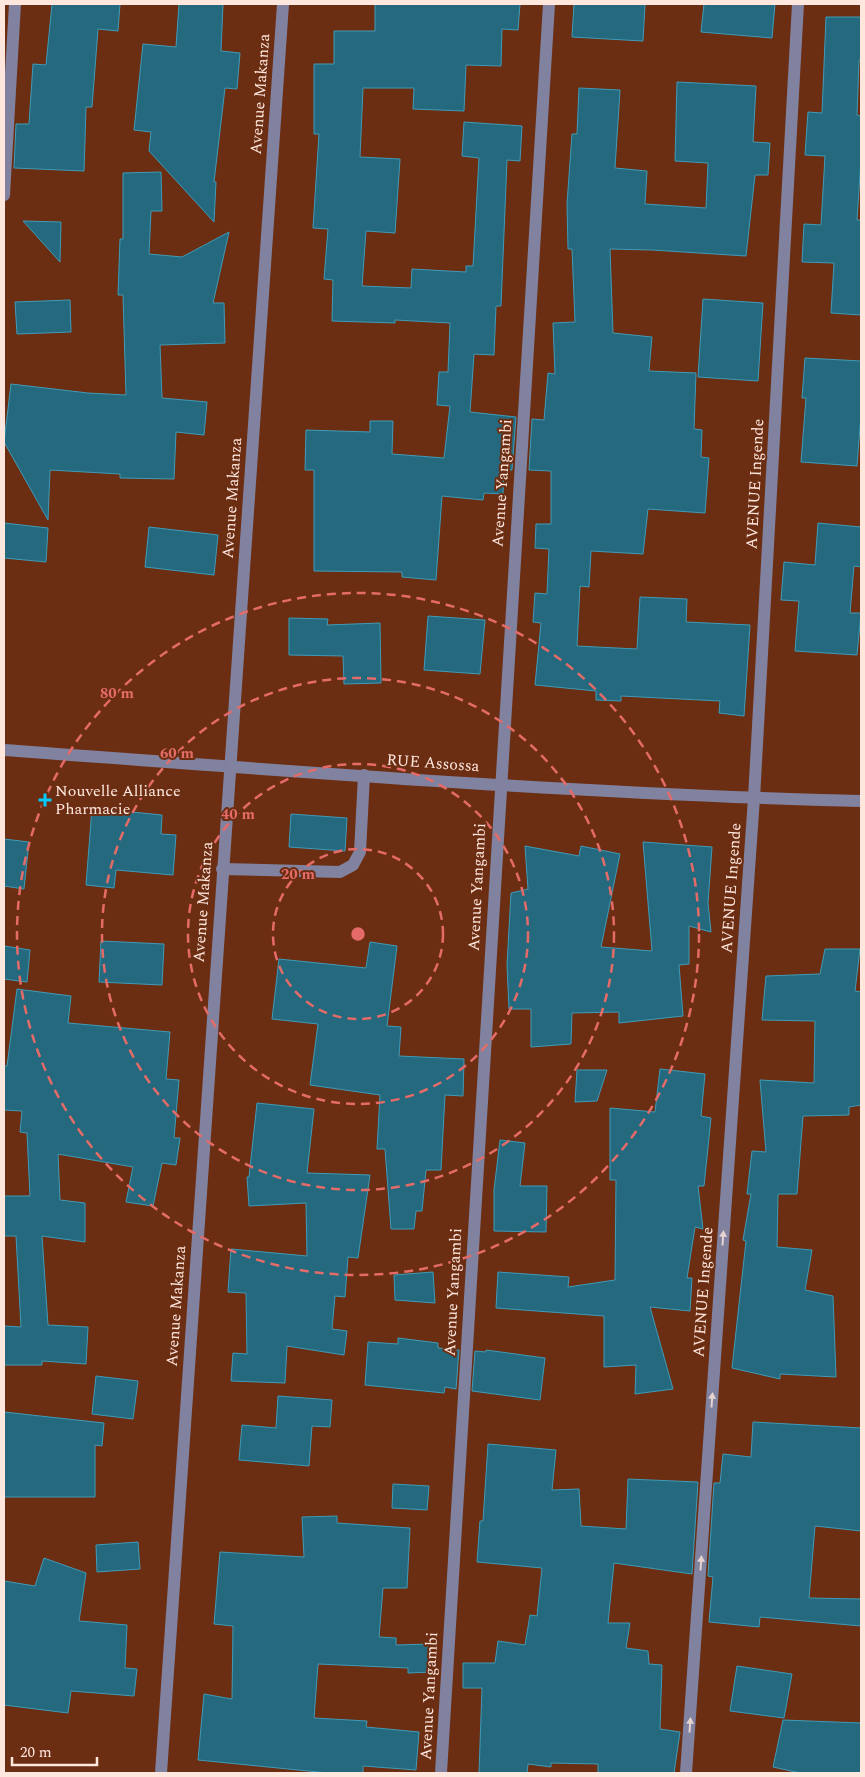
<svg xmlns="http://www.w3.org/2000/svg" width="865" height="1777" viewBox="0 0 865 1777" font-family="Spectral,serif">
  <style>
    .building { fill: #25697e; stroke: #3e9bb8 }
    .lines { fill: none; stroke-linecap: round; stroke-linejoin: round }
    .minor { stroke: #80829f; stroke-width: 12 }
    .oneway { fill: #e6d3d1 }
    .ring { fill: none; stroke: #e46b68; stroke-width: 2.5; stroke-dasharray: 9 6 }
    .poi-dot { fill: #04cbf9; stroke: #6c2e13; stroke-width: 2 }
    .labels { text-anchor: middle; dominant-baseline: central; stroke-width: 4; stroke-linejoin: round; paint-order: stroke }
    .street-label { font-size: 16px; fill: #ffe7de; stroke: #6c2e13 }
    .poi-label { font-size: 16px; fill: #ffe7de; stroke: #6c2e13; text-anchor: start }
    .centre { fill: #e46b68; stroke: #6c2e13; stroke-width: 2.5 }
    .ring-label { font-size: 15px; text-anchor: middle; font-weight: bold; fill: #e46b68; stroke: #6c2e13; stroke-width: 4; stroke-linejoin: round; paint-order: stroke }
  </style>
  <rect width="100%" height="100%" fill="#6c2e13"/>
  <g class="building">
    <polygon points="52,4 120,4 118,31 98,29 92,107 86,107 84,171 14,168 16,124 29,124 33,64 46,65"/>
    <polygon points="179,4 223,4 221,51 240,53 237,89 225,88 214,182 216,182 214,222 149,151 151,132 134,130 143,44 176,47"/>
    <polygon points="375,4 520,4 518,30 502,29 501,66 466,65 464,111 413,109 414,88 363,88 360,157 400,159 395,233 366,231 362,286 411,288 412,269 466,272 466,266 473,266 479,158 462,156 464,122 522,126 520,161 507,160 501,306 496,306 494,355 474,354 470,412 516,417 512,470 504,470 503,494 484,493 483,500 442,496 436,580 402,577 402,572 314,571 314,470 305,470 306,430 370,432 370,421 393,421 392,454 444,458 450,406 437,405 439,372 448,372 450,323 395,320 395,323 332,321 333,280 324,279 328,229 313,228 319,134 314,134 314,64 334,64 334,31 375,31"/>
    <polygon points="574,4 645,4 643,41 572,37"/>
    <polygon points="704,4 775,4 772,38 701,32"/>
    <polygon points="826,17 861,17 861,60 859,60 857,115 861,116 861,159 857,220 861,220 861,315 831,313 834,263 802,262 804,224 821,225 825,156 805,155 808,112 822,113"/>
    <polygon points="677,82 756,86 753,142 770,143 768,175 755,175 746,256 652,250 610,249 613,333 652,337 649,371 696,373 694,429 702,430 701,457 709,458 705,513 648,509 643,554 591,551 589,587 580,586 577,646 637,649 640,597 687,599 686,622 750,625 744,716 719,713 720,701 621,696 621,701 596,700 596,691 535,685 541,623 533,622 535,593 547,594 549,549 535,548 536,524 551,524 551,471 529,470 532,419 544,420 548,373 555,374 553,323 575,322 572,249 568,249 567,204 572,134 577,134 579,88 620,90 615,168 647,171 645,204 706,208 708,163 675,161"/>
    <polygon points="161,172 162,211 151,211 149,254 182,257 229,232 213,303 224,303 225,343 160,345 162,398 207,402 204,435 176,432 174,479 120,478 120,474 50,470 48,520 4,442 11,384 88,393 126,395 123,295 118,295 120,239 123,239 123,173"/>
    <polygon points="23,221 61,222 60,262"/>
    <polygon points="703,299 763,303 758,381 698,377"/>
    <polygon points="70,300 71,332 17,334 15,302"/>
    <polygon points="805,358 861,361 861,414 857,466 801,462 806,398 802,398"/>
    <polygon points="4,523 48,528 46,562 4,558"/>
    <polygon points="818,523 861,527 861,567 854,566 850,613 861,613 857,655 795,651 799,601 781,600 784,562 815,565"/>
    <polygon points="149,527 218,535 214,575 145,567"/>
    <polygon points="428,616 485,620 480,674 424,670"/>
    <polygon points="289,618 328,619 327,625 380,623 381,683 344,684 343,656 289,655"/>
    <polygon points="92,808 162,815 161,834 176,835 173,875 116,870 114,888 86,885"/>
    <polygon points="291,814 347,818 345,851 289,847"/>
    <polygon points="4,839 29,842 24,889 4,886"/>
    <polygon points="643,842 712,847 708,903 711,932 689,926 689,964 679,965 683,1016 619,1023 619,1012 572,1013 571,1044 531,1047 531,1009 509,1009 507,965 511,893 528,889 525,846 579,856 581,846 620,854 601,947 652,951"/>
    <polygon points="101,941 164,944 162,985 99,982"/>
    <polygon points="370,942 397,946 387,1026 401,1027 399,1056 464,1059 463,1096 445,1095 441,1170 426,1170 422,1211 416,1211 414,1229 391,1229 385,1149 377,1149 380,1095 310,1085 318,1024 272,1019 279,959 366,968"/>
    <polygon points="4,946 30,950 27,982 4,979"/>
    <polygon points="825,949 860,949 855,991 861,992 861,1105 849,1107 849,1115 803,1116 797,1194 778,1194 777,1247 812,1250 805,1290 833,1296 836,1377 780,1374 780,1379 732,1368 746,1241 743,1240 751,1194 747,1194 752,1151 766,1152 760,1080 814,1083 815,1021 762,1020 766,976 820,974"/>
    <polygon points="17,989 71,996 68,1023 170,1032 166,1079 179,1080 174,1138 180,1138 176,1165 162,1163 153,1206 126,1202 133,1167 58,1154 60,1200 85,1203 85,1242 42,1236 48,1325 88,1327 86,1364 42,1361 42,1365 4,1365 4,1326 21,1327 16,1236 4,1236 4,1196 30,1196 27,1133 20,1132 22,1111 4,1110 4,1066 7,1066"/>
    <polygon points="660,1069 705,1074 701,1116 711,1118 704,1186 698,1186 703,1229 695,1227 687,1278 692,1278 690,1311 650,1307 673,1389 635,1394 636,1365 604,1367 604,1316 496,1308 498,1272 569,1277 568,1287 615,1280 616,1180 610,1180 610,1108 655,1112"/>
    <polygon points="577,1070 607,1070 597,1101 575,1102"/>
    <polygon points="257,1103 314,1109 307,1173 370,1175 358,1258 348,1257 345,1297 335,1296 332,1329 347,1331 344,1355 287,1346 285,1383 231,1381 233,1353 247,1354 246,1293 228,1292 231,1249 307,1256 306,1203 249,1206 247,1177 249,1177"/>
    <polygon points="500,1140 525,1143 520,1186 547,1186 546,1232 494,1231 494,1190"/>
    <polygon points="433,1272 435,1303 395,1300 394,1275"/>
    <polygon points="398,1338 438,1343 438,1348 459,1350 456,1389 445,1387 444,1393 365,1385 368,1342 398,1344"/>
    <polygon points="486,1350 545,1358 540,1400 472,1391 475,1351 486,1352"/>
    <polygon points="96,1376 138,1381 133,1419 92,1414"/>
    <polygon points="278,1396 332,1400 330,1427 312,1426 309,1466 239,1460 242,1425 276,1428"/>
    <polygon points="4,1412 104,1423 102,1446 95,1445 95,1497 4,1497"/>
    <polygon points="753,1422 861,1428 861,1531 815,1526 809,1598 861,1599 861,1626 760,1617 759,1627 709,1622 713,1577 708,1576 714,1483 720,1483 723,1454 751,1457"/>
    <polygon points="488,1444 556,1450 552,1490 579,1489 581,1526 626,1529 628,1479 698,1482 692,1574 614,1563 608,1623 630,1623 626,1648 648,1651 649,1664 662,1665 660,1729 680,1732 674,1773 598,1773 598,1764 551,1763 551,1767 528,1764 527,1773 479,1773 482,1688 463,1688 463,1663 495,1663 498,1641 525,1645 530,1615 537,1616 542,1568 477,1562 480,1521 483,1521"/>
    <polygon points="393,1484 429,1486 427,1510 392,1508"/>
    <polygon points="337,1516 337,1523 410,1528 407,1588 383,1588 379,1637 396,1638 396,1645 432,1644 433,1672 408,1673 408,1668 318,1664 314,1718 367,1721 366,1727 419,1732 416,1770 363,1766 363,1773 328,1773 198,1760 204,1694 232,1699 233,1626 214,1624 220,1552 304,1557 302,1517"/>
    <polygon points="138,1542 140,1569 97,1572 96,1545"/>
    <polygon points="44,1558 86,1573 79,1621 127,1625 125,1668 137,1669 134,1696 71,1691 68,1713 4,1705 4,1581 35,1586"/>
    <polygon points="737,1666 792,1674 784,1718 730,1711"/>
    <polygon points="783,1720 861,1723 861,1773 800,1773 773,1767"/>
  </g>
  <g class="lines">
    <g class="minor">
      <polyline points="4,195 15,4"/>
      <path d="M4,750c285,21 571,44 857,51"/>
      <polyline points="222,869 340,872 353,865 360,852 364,775"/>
      <polyline points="161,1773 283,4"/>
      <polyline points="441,1773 549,4"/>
      <polyline points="686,1773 754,798 798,4"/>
    </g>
  </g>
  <defs><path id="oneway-solid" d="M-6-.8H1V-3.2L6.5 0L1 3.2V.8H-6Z" transform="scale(1.25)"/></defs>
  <g class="oneway">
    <use href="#oneway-solid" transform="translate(723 1238) rotate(-86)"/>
    <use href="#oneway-solid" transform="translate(712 1400) rotate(-86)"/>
    <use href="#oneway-solid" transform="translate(701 1563) rotate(-86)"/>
    <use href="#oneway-solid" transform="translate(690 1725) rotate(-86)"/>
  </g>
  <g class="ring">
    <circle cx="358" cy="934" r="85"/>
    <circle cx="358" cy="934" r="170"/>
    <circle cx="358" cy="934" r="256"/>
    <circle cx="358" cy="934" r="341"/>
  </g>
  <path class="poi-dot" d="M42.5 792.5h5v5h5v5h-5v5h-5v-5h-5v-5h5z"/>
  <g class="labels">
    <g class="street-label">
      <text transform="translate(260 94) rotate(-86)">Avenue Makanza</text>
      <text transform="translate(502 483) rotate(-86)">Avenue Yangambi</text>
      <text transform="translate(755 484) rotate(-87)">AVENUE Ingende</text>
      <text transform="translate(232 498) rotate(-86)">Avenue Makanza</text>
      <text transform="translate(433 763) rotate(4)">RUE Assossa</text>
      <text transform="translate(477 887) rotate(-87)">Avenue Yangambi</text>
      <text transform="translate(731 888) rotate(-86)">AVENUE Ingende</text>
      <text transform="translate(203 902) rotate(-86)">Avenue Makanza</text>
      <text transform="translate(453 1292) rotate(-87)">Avenue Yangambi</text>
      <text transform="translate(703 1292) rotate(-86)">AVENUE Ingende</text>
      <text transform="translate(176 1306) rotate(-86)">Avenue Makanza</text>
      <text transform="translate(429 1696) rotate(-87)">Avenue Yangambi</text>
    </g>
    <g class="poi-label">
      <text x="55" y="791">Nouvelle Alliance<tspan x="55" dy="18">Pharmacie</tspan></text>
    </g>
  </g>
  <circle cx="358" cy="934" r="8" class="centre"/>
  <g class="ring-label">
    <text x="117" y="698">80 m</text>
    <text x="177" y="758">60 m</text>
    <text x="238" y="819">40 m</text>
    <text x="298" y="879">20 m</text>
  </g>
  <rect width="865" height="1777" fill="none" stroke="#ffe7de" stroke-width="10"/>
  <path d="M12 1757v8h85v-8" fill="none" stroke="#ffe7de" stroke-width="2.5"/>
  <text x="20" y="1757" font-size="15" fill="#ffe7de" stroke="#6c2e13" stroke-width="4" paint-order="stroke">20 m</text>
</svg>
